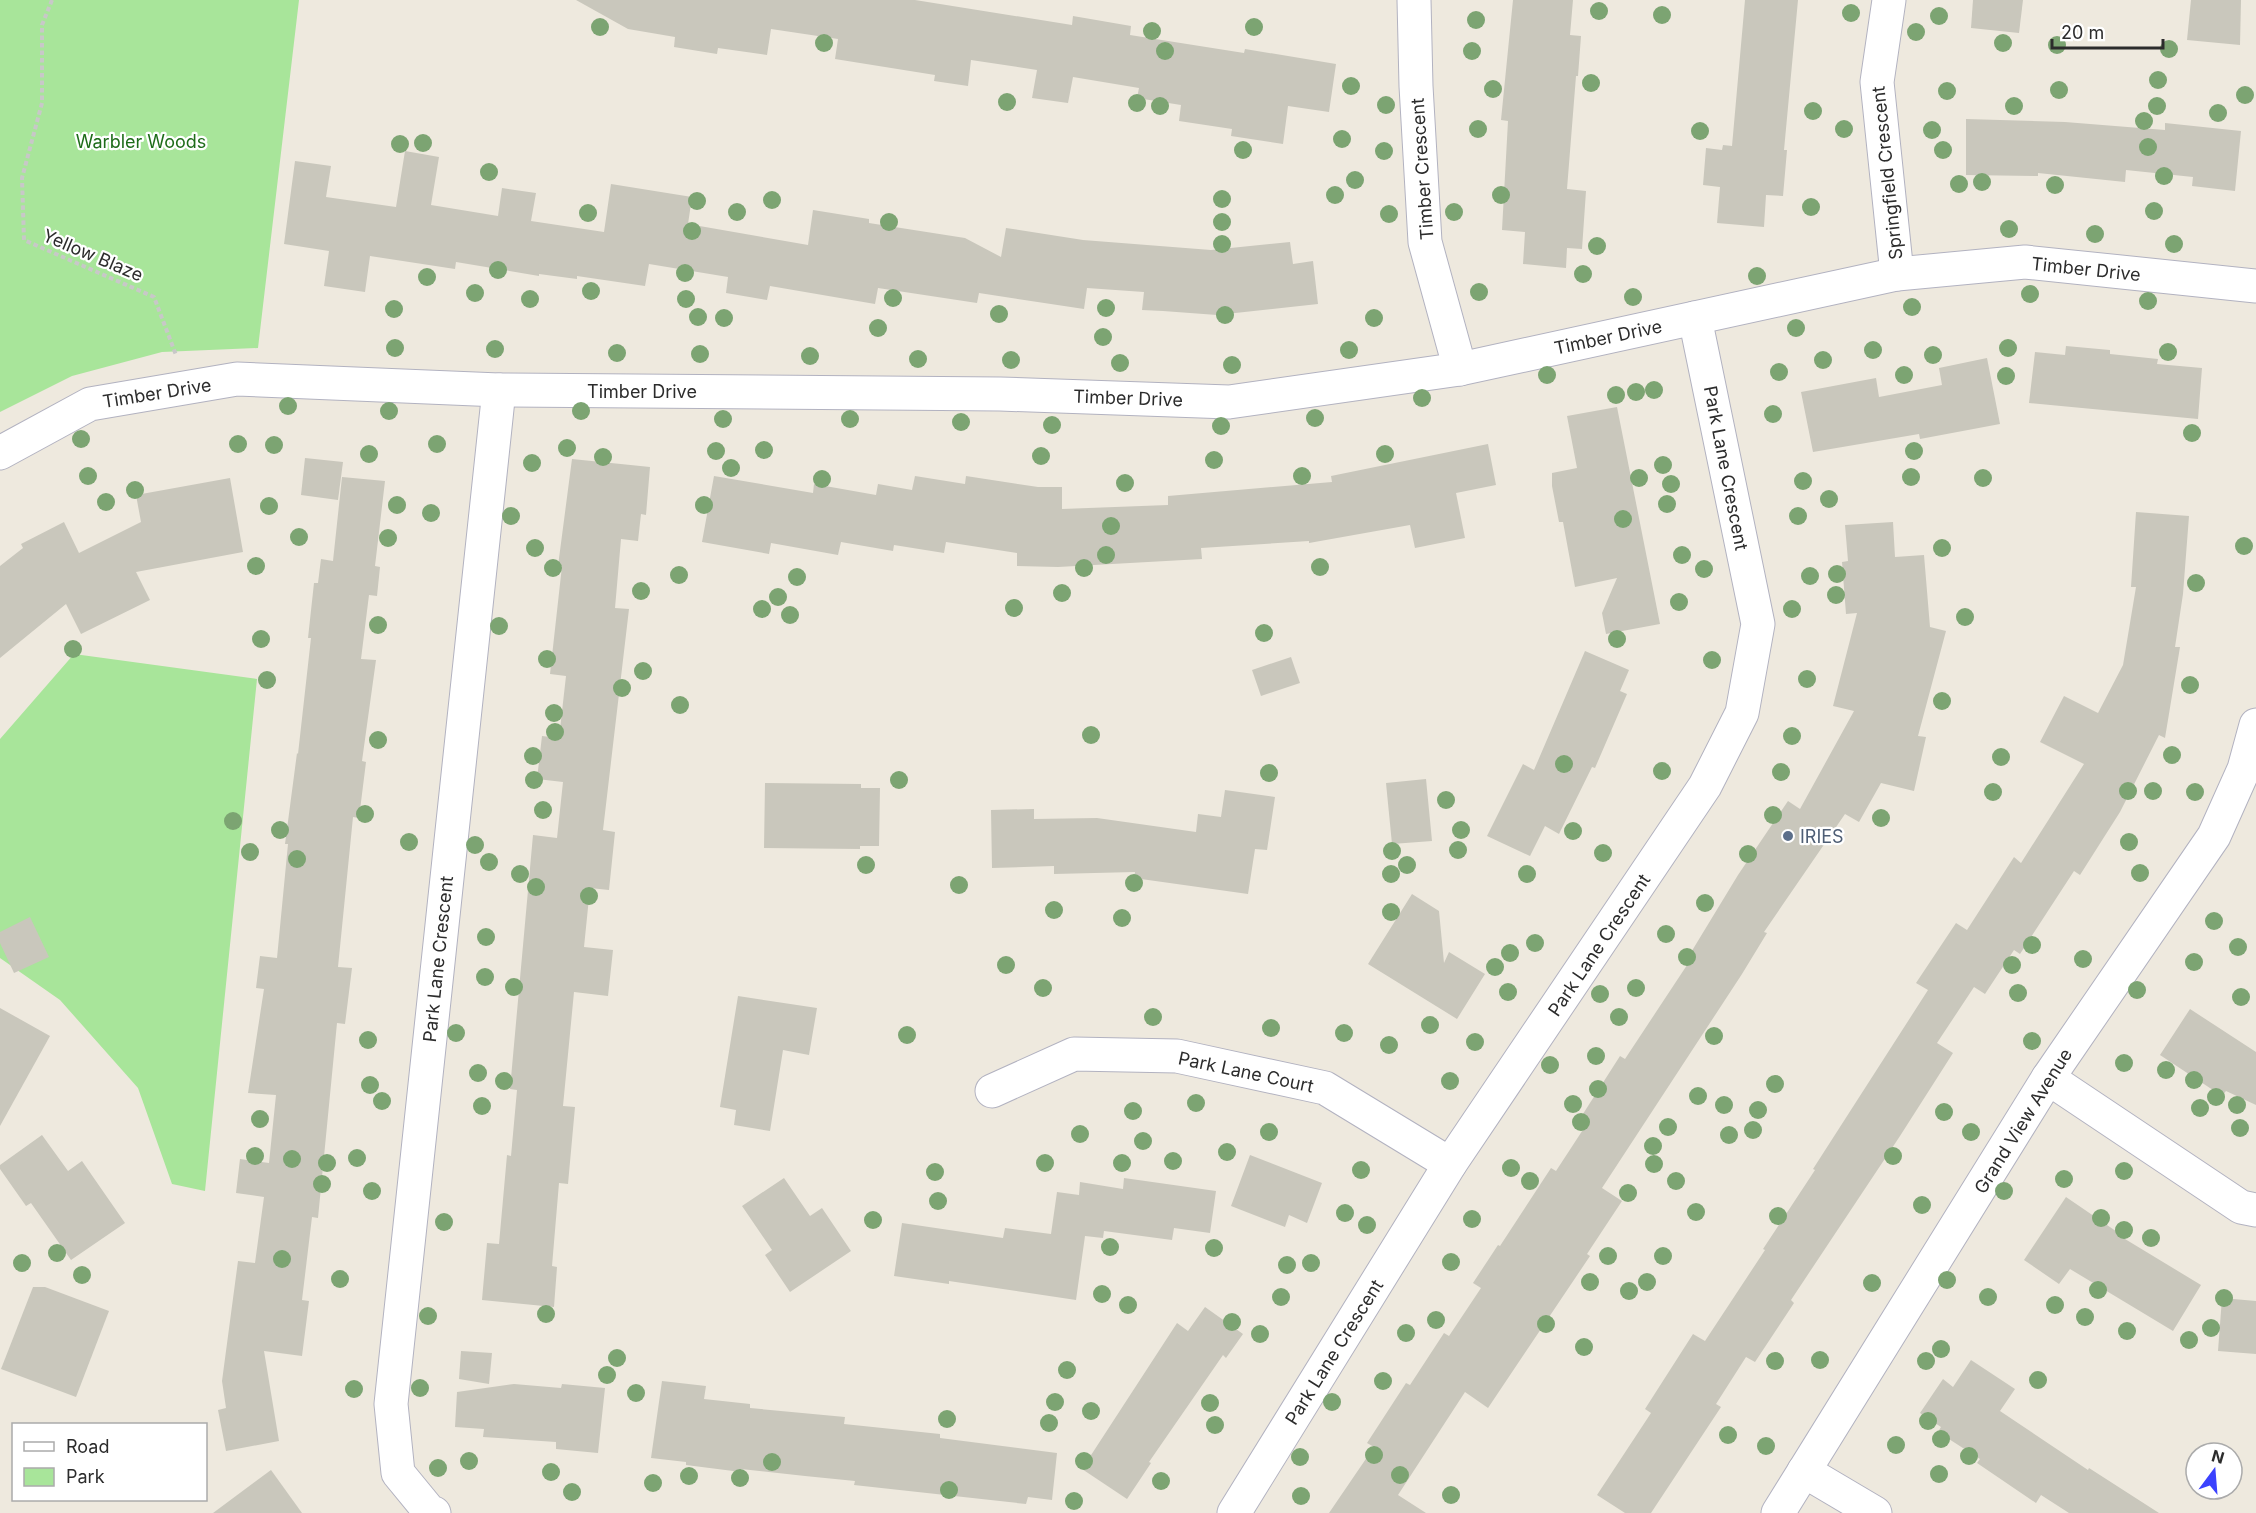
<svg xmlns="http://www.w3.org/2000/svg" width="2256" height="1513" viewBox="0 0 2256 1513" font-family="Inter,sans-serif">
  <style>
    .green { fill: #a8e59a }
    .building { fill: #c9c7bc }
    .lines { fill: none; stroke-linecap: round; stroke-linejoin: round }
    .minor-casing { stroke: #b2b2c0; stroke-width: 35 }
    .path { stroke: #c8c8c8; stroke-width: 4; stroke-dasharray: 4.5 3; stroke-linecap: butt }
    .minor { stroke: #fff; stroke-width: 33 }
    .tree { fill: #7ca472 }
    .service-dot { fill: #5c6f8a; stroke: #fff; stroke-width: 2 }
    .labels { text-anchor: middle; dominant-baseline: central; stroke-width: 4.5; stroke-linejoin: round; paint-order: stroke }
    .park-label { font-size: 18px; fill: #1e6c19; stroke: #fff }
    .street-label { font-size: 18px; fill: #2c2c2c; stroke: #fff }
    .service-label { font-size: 18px; fill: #4e5e75; stroke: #fff; text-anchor: start }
  </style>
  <rect width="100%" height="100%" fill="#eee9de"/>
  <g class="green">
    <polygon points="0,0 299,0 258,348 162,352 72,376 0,412"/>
    <polygon points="74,654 257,679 205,1191 172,1184 138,1088 60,1000 0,958 0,739"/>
  </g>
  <g class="building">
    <polygon points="576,0 915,0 1072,25 1073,16 1131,26 1130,35 1244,53 1245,49 1336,64 1329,112 1288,106 1283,144 1231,136 1232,129 1179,121 1181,105 1137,98 1139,88 1073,77 1068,103 1032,98 1037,70 971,60 968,86 934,81 935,75 835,59 838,39 771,29 767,55 718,48 717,54 674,47 675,37 628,29"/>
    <polygon points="1513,0 1573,0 1570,35 1581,36 1578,76 1576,76 1567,189 1586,191 1582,249 1567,248 1566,268 1523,264 1525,232 1502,230 1508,121 1501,120"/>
    <polygon points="1745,0 1798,0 1784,150 1787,150 1783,196 1766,195 1764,227 1717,223 1720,187 1703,185 1706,148 1722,150 1723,145 1732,146"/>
    <polygon points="1973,0 2023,0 2019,33 1971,28"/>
    <polygon points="2191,0 2241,0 2240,45 2187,40"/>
    <polygon points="1966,119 2065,122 2165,130 2165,123 2241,131 2235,191 2192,186 2193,177 2126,170 2125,182 2038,173 2038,176 1966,175"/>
    <polygon points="405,151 439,157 431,205 498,216 502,188 536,193 531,221 604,232 611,184 692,197 688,224 808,245 813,210 869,219 869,223 965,238 1001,257 1006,228 1083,240 1211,250 1290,242 1293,264 1313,261 1318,304 1217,315 1163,311 1142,310 1144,292 1087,288 1084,309 979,293 977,303 878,288 875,304 770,286 767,300 726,293 728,277 649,264 645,286 577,276 577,279 539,274 539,276 456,262 455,269 370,256 365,292 324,286 329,251 284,244 295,161 331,166 326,197 396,207"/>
    <polygon points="2066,346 2110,350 2110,354 2158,359 2157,364 2202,368 2198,419 2029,403 2035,352 2065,355"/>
    <polygon points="1987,358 2000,424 1920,439 1919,434 1813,452 1801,392 1876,378 1879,397 1942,385 1939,368"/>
    <polygon points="1617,407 1660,624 1606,634 1602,613 1617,578 1575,587 1563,522 1559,522 1552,486 1552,473 1577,468 1567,416"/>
    <polygon points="1488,444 1496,485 1456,493 1465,538 1415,548 1410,525 1309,543 1309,541 1201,548 1202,559 1058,567 1017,566 1017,553 946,542 944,553 894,545 893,551 841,542 838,555 771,543 769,554 702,542 714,476 813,493 814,484 876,495 878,484 912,490 915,476 965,484 966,476 1038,487 1062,487 1062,509 1168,505 1168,496 1332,482 1331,476"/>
    <polygon points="305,458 343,462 338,500 301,495"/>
    <polygon points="572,459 650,467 646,515 641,514 638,541 621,539 615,608 629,609 603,830 615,832 609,890 590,888 584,947 613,950 608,996 574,992 563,1106 575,1107 568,1184 559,1183 552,1266 557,1267 554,1307 482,1300 487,1243 499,1244 507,1155 511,1156 517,1090 510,1089 533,835 557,838 563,782 537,779 542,736 559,738 566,676 550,674 562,566 558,566"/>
    <polygon points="342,477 385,481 375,566 380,567 377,596 369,595 361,659 376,660 362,761 366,762 359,818 353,817 338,967 352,968 345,1024 337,1023 318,1218 312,1217 302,1300 309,1301 302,1356 264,1351 279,1441 226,1451 218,1410 226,1408 222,1381 238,1261 255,1263 264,1197 236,1193 240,1159 269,1163 276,1095 248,1093 264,989 256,988 260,956 277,958 288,844 285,844 297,753 298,754 311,638 308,638 314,583 318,583 321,559 333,561"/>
    <polygon points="230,478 243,552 136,572 150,600 81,634 66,604 0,658 0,566 23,548 21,544 64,522 79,553 141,522 136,495"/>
    <polygon points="2136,512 2189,516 2183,594 2175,647 2180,647 2165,738 2159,735 2120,812 2080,875 2074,871 2020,954 2014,950 1985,994 1974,987 1937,1043 1953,1053 1900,1136 1791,1300 1794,1303 1755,1362 1746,1357 1716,1404 1721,1407 1651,1513 1625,1513 1597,1495 1651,1413 1645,1409 1693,1334 1705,1341 1765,1250 1763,1249 1815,1170 1813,1169 1928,990 1916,983 1956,923 1967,930 2014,857 2021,863 2084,764 2040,742 2064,696 2098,713 2123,665 2136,587 2131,587"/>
    <polygon points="1893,522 1895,557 1924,555 1930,627 1946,631 1918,736 1926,737 1914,791 1881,783 1859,822 1845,814 1764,932 1767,933 1742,974 1602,1188 1622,1201 1587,1254 1590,1256 1488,1408 1465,1392 1398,1495 1426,1513 1329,1513 1374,1447 1367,1443 1406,1383 1410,1385 1444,1333 1449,1336 1481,1288 1473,1283 1498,1245 1500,1246 1551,1168 1556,1171 1588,1122 1581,1117 1620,1056 1625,1059 1693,956 1690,954 1738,875 1788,801 1800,809 1854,711 1833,706 1857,613 1846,614 1842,562 1848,561 1845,525"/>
    <polygon points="1585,651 1629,670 1620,691 1627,694 1595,768 1592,767 1559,834 1545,826 1530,856 1487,836 1523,764 1534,770"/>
    <polygon points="1291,657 1300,683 1261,696 1252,670"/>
    <polygon points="1426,779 1432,841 1392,844 1386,783"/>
    <polygon points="765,783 861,784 861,788 880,788 879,846 860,846 860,849 764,848"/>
    <polygon points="1225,790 1275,797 1267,850 1255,849 1248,894 1134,878 1135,872 1054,874 1054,866 992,868 991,810 1034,809 1034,819 1097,818 1196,832 1198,814 1221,817"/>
    <polygon points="1412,894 1439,911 1444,963 1449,952 1485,974 1457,1019 1368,964"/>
    <polygon points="30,917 49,957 14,973 0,943 0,932"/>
    <polygon points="738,996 817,1008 809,1055 783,1050 770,1131 734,1125 736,1110 720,1107"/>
    <polygon points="0,1008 50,1036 0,1126"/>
    <polygon points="2190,1009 2256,1052 2256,1105 2226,1091 2222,1096 2160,1055"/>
    <polygon points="42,1135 68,1171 82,1161 125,1223 71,1260 31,1203 26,1206 0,1169 0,1165"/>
    <polygon points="1250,1155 1322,1183 1307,1223 1289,1215 1285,1227 1231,1206"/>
    <polygon points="784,1178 810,1216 822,1208 851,1251 790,1292 765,1255 772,1250 742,1206"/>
    <polygon points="1124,1178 1216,1191 1210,1233 1174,1228 1172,1240 1104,1231 1103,1238 1085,1236 1076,1300 949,1281 949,1284 894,1276 902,1223 1003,1238 1005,1228 1051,1234 1057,1192 1079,1195 1080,1182 1123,1189"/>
    <polygon points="2066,1197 2126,1238 2125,1239 2201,1285 2173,1331 2070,1269 2059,1284 2024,1260"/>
    <polygon points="33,1287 45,1287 109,1311 76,1397 1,1369"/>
    <polygon points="2222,1298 2256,1301 2256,1354 2218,1351"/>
    <polygon points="1205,1307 1243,1334 1226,1358 1223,1355 1149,1462 1151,1463 1127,1499 1082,1469 1177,1323 1188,1331"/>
    <polygon points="461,1351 492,1353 489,1384 459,1379"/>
    <polygon points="1971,1360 2015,1389 2000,1411 2088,1470 2089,1468 2159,1513 2069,1513 2041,1495 2036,1503 1977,1463 1980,1459 1938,1432 1941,1427 1920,1413 1943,1379 1953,1387"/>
    <polygon points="662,1381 706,1386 704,1399 750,1404 750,1408 845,1417 844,1424 940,1434 940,1438 1057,1453 1052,1500 1028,1497 1026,1504 854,1485 855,1481 805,1476 741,1469 741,1472 686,1465 686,1462 651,1458"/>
    <polygon points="514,1384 561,1388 562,1384 605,1388 598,1453 556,1449 556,1442 483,1437 484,1429 455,1427 457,1392"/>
    <polygon points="271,1470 302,1513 213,1513"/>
  </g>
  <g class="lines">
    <defs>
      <g id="minor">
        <polyline points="1414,0 1416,86 1425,242 1460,369"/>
        <polyline points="1889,0 1877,82 1897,274"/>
        <polyline points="0,453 90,404 237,379 499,390 1000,394 1229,402 1460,369 1897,274 2025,262 2256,286"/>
        <polyline points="2048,1078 2241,1207 2256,1210"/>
        <polyline points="992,1091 1074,1054 1177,1056 1325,1088 1450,1164"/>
        <polyline points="1804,1471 1875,1513"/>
        <polyline points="434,1513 430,1512 398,1473 391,1404 499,390"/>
        <polyline points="1234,1513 1450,1164 1705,786 1742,713 1758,624 1695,318"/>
        <polyline points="1778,1513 2048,1078 2214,836 2244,769 2256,725"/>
      </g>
    </defs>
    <use href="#minor" class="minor-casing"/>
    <polyline class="path" points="52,0 42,25 42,103 22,178 24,240 154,297 176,355"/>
    <use href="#minor" class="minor"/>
  </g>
  <g class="tree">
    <circle cx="1599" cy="11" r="9"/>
    <circle cx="1851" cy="13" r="9"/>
    <circle cx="1662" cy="15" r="9"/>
    <circle cx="1939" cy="16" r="9"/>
    <circle cx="1476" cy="20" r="9"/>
    <circle cx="600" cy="27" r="9"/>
    <circle cx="1254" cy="27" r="9"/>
    <circle cx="1152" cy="31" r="9"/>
    <circle cx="1916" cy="32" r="9"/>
    <circle cx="824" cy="43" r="9"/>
    <circle cx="2003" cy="43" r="9"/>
    <circle cx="2057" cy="45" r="9"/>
    <circle cx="2169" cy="49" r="9"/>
    <circle cx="1165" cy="51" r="9"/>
    <circle cx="1472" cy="51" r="9"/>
    <circle cx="2158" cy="80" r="9"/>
    <circle cx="1591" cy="83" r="9"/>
    <circle cx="1351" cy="86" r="9"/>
    <circle cx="1493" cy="89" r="9"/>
    <circle cx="2059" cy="90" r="9"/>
    <circle cx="1947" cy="91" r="9"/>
    <circle cx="2245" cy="95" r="9"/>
    <circle cx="1007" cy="102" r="9"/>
    <circle cx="1137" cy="103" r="9"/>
    <circle cx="1386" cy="105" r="9"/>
    <circle cx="1160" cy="106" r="9"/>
    <circle cx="2014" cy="106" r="9"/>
    <circle cx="2157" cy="106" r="9"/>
    <circle cx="1813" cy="111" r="9"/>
    <circle cx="2218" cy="113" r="9"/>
    <circle cx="2144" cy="121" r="9"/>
    <circle cx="1478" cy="129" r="9"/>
    <circle cx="1844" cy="129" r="9"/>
    <circle cx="1932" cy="130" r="9"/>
    <circle cx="1700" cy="131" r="9"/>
    <circle cx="1342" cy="139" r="9"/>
    <circle cx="423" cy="143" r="9"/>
    <circle cx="400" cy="144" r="9"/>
    <circle cx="2148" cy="147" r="9"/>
    <circle cx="1243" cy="150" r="9"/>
    <circle cx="1943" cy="150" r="9"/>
    <circle cx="1384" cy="151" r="9"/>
    <circle cx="489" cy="172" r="9"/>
    <circle cx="2164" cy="176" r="9"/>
    <circle cx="1355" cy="180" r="9"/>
    <circle cx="1982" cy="182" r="9"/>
    <circle cx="1959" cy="184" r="9"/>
    <circle cx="2055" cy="185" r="9"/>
    <circle cx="1335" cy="195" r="9"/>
    <circle cx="1501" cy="195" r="9"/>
    <circle cx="1222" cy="199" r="9"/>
    <circle cx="772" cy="200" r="9"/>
    <circle cx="697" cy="201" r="9"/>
    <circle cx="1811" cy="207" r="9"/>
    <circle cx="2154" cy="211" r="9"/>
    <circle cx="737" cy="212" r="9"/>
    <circle cx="1454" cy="212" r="9"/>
    <circle cx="588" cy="213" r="9"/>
    <circle cx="1389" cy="214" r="9"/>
    <circle cx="889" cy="222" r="9"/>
    <circle cx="1222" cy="222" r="9"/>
    <circle cx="2009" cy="229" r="9"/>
    <circle cx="692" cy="231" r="9"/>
    <circle cx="2095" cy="234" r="9"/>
    <circle cx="1222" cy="244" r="9"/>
    <circle cx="2174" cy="244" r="9"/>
    <circle cx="1597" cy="246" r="9"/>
    <circle cx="498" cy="270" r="9"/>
    <circle cx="685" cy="273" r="9"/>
    <circle cx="1583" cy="274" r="9"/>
    <circle cx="1757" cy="276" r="9"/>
    <circle cx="427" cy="277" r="9"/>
    <circle cx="591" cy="291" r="9"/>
    <circle cx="1479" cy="292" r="9"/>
    <circle cx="475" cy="293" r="9"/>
    <circle cx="2030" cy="294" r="9"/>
    <circle cx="1633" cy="297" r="9"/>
    <circle cx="893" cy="298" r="9"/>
    <circle cx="530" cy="299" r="9"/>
    <circle cx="686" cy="299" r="9"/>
    <circle cx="2148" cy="301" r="9"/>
    <circle cx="1912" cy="307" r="9"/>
    <circle cx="1106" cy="308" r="9"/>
    <circle cx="394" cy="309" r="9"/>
    <circle cx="999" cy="314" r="9"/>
    <circle cx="1225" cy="315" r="9"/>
    <circle cx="698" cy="317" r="9"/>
    <circle cx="724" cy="318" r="9"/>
    <circle cx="1374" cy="318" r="9"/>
    <circle cx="878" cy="328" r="9"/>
    <circle cx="1796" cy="328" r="9"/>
    <circle cx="1103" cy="337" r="9"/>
    <circle cx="395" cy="348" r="9"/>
    <circle cx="2008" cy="348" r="9"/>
    <circle cx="495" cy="349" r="9"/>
    <circle cx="1349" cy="350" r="9"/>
    <circle cx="1873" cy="350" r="9"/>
    <circle cx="2168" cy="352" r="9"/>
    <circle cx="617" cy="353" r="9"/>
    <circle cx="700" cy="354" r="9"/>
    <circle cx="1933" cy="355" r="9"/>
    <circle cx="810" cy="356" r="9"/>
    <circle cx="918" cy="359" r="9"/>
    <circle cx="1011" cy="360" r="9"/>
    <circle cx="1823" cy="360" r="9"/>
    <circle cx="1120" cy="363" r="9"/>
    <circle cx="1232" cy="365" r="9"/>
    <circle cx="1779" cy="372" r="9"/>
    <circle cx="1547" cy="375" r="9"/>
    <circle cx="1904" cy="375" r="9"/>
    <circle cx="2006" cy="376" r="9"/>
    <circle cx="1654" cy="390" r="9"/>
    <circle cx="1636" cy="392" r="9"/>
    <circle cx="1616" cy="395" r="9"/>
    <circle cx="1422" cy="398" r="9"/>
    <circle cx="288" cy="406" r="9"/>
    <circle cx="389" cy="411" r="9"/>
    <circle cx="581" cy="411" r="9"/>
    <circle cx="1773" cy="414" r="9"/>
    <circle cx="1315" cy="418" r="9"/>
    <circle cx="723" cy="419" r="9"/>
    <circle cx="850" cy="419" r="9"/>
    <circle cx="961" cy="422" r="9"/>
    <circle cx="1052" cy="425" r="9"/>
    <circle cx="1221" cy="426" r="9"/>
    <circle cx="2192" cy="433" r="9"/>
    <circle cx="81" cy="439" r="9"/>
    <circle cx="238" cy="444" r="9"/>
    <circle cx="437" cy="444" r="9"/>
    <circle cx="274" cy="445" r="9"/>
    <circle cx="567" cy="448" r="9"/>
    <circle cx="764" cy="450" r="9"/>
    <circle cx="716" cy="451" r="9"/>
    <circle cx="1914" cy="451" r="9"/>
    <circle cx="369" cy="454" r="9"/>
    <circle cx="1385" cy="454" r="9"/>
    <circle cx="1041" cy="456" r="9"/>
    <circle cx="603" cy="457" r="9"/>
    <circle cx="1214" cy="460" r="9"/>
    <circle cx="532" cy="463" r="9"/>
    <circle cx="1663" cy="465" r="9"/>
    <circle cx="731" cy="468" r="9"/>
    <circle cx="88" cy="476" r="9"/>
    <circle cx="1302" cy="476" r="9"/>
    <circle cx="1911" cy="477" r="9"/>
    <circle cx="1639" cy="478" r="9"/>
    <circle cx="1983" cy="478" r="9"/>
    <circle cx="822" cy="479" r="9"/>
    <circle cx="1803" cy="481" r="9"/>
    <circle cx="1125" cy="483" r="9"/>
    <circle cx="1671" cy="484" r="9"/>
    <circle cx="135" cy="490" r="9"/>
    <circle cx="1829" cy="499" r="9"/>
    <circle cx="106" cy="502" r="9"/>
    <circle cx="1667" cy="504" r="9"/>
    <circle cx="397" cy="505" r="9"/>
    <circle cx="704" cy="505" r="9"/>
    <circle cx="269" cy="506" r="9"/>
    <circle cx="431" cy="513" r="9"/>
    <circle cx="511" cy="516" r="9"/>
    <circle cx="1798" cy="516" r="9"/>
    <circle cx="1623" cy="519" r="9"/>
    <circle cx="1111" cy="526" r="9"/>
    <circle cx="299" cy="537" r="9"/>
    <circle cx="388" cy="538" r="9"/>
    <circle cx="2244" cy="546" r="9"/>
    <circle cx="535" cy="548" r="9"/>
    <circle cx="1942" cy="548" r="9"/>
    <circle cx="1106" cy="555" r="9"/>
    <circle cx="1682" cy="555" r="9"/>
    <circle cx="256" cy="566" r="9"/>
    <circle cx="1320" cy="567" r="9"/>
    <circle cx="553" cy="568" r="9"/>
    <circle cx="1084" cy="568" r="9"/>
    <circle cx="1704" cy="569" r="9"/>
    <circle cx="1837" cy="574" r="9"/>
    <circle cx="679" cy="575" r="9"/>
    <circle cx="1810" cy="576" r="9"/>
    <circle cx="797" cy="577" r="9"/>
    <circle cx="2196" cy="583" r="9"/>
    <circle cx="641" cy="591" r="9"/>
    <circle cx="1062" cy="593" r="9"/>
    <circle cx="1836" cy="595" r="9"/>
    <circle cx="778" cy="597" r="9"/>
    <circle cx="1679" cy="602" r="9"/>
    <circle cx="1014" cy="608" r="9"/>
    <circle cx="762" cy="609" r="9"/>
    <circle cx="1792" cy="609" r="9"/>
    <circle cx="790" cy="615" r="9"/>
    <circle cx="1965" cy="617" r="9"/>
    <circle cx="378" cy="625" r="9"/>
    <circle cx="499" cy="626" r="9"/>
    <circle cx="1264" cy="633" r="9"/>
    <circle cx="261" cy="639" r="9"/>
    <circle cx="1617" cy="639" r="9"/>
    <circle cx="73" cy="649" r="9"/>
    <circle cx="547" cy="659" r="9"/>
    <circle cx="1712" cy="660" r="9"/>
    <circle cx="643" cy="671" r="9"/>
    <circle cx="1807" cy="679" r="9"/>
    <circle cx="267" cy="680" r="9"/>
    <circle cx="2190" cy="685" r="9"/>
    <circle cx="622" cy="688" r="9"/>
    <circle cx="1942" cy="701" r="9"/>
    <circle cx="680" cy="705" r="9"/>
    <circle cx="554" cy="713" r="9"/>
    <circle cx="555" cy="732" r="9"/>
    <circle cx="1091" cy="735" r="9"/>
    <circle cx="1792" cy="736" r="9"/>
    <circle cx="378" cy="740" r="9"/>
    <circle cx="2172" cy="755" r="9"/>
    <circle cx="533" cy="756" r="9"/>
    <circle cx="2001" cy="757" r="9"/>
    <circle cx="1564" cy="764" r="9"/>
    <circle cx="1662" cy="771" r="9"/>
    <circle cx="1781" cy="772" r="9"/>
    <circle cx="1269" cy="773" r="9"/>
    <circle cx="534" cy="780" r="9"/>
    <circle cx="899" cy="780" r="9"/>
    <circle cx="2128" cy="791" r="9"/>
    <circle cx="2153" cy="791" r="9"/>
    <circle cx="1993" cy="792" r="9"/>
    <circle cx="2195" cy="792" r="9"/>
    <circle cx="1446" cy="800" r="9"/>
    <circle cx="543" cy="810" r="9"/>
    <circle cx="365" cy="814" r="9"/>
    <circle cx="1773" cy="815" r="9"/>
    <circle cx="1881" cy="818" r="9"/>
    <circle cx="233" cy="821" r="9"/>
    <circle cx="280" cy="830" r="9"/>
    <circle cx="1461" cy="830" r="9"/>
    <circle cx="1573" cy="831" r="9"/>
    <circle cx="409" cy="842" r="9"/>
    <circle cx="2129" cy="842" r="9"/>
    <circle cx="475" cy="845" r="9"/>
    <circle cx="1458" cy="850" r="9"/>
    <circle cx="1392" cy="851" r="9"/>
    <circle cx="250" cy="852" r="9"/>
    <circle cx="1603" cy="853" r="9"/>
    <circle cx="1748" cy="854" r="9"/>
    <circle cx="297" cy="859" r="9"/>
    <circle cx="489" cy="862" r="9"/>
    <circle cx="866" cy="865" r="9"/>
    <circle cx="1407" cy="865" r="9"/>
    <circle cx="2140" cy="873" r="9"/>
    <circle cx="520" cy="874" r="9"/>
    <circle cx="1391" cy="874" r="9"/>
    <circle cx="1527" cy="874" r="9"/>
    <circle cx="1134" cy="883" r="9"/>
    <circle cx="959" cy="885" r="9"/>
    <circle cx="536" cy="887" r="9"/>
    <circle cx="589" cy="896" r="9"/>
    <circle cx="1705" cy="903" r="9"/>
    <circle cx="1054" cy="910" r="9"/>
    <circle cx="1391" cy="912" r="9"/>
    <circle cx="1122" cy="918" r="9"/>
    <circle cx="2214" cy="921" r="9"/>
    <circle cx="1666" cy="934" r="9"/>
    <circle cx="486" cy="937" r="9"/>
    <circle cx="1535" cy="943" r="9"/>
    <circle cx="2032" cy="945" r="9"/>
    <circle cx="2238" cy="947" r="9"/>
    <circle cx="1510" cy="953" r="9"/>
    <circle cx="1687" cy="957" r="9"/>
    <circle cx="2083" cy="959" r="9"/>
    <circle cx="2194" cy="962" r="9"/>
    <circle cx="1006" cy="965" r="9"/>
    <circle cx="2012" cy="965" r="9"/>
    <circle cx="1495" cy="967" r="9"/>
    <circle cx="485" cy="977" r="9"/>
    <circle cx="514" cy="987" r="9"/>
    <circle cx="1043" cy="988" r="9"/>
    <circle cx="1636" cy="988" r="9"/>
    <circle cx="2137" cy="990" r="9"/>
    <circle cx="1508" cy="992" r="9"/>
    <circle cx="2018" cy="993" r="9"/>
    <circle cx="1600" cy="994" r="9"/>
    <circle cx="2241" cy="997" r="9"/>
    <circle cx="1153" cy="1017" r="9"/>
    <circle cx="1619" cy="1017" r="9"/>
    <circle cx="1430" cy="1025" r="9"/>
    <circle cx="1271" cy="1028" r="9"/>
    <circle cx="456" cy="1033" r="9"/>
    <circle cx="1344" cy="1033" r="9"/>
    <circle cx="907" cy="1035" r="9"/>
    <circle cx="1714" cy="1036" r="9"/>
    <circle cx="368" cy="1040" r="9"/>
    <circle cx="2032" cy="1041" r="9"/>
    <circle cx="1475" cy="1042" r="9"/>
    <circle cx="1389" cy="1045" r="9"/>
    <circle cx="1596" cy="1056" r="9"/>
    <circle cx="2124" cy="1063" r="9"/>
    <circle cx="1550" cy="1065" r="9"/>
    <circle cx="2166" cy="1070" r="9"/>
    <circle cx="478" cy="1073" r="9"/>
    <circle cx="2194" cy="1080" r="9"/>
    <circle cx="504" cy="1081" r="9"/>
    <circle cx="1450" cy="1081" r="9"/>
    <circle cx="1775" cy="1084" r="9"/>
    <circle cx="370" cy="1085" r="9"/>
    <circle cx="1598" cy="1089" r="9"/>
    <circle cx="1698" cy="1096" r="9"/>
    <circle cx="2216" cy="1097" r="9"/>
    <circle cx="382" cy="1101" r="9"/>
    <circle cx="1196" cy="1103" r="9"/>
    <circle cx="1573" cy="1104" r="9"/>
    <circle cx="1724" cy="1105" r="9"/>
    <circle cx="2237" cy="1105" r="9"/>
    <circle cx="482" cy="1106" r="9"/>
    <circle cx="2200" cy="1108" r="9"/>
    <circle cx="1758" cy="1110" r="9"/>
    <circle cx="1133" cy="1111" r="9"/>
    <circle cx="1944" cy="1112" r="9"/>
    <circle cx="260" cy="1119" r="9"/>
    <circle cx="1581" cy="1122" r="9"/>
    <circle cx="1668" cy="1127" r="9"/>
    <circle cx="2240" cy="1128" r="9"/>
    <circle cx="1753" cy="1130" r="9"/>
    <circle cx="1269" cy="1132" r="9"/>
    <circle cx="1971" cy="1132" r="9"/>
    <circle cx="1080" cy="1134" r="9"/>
    <circle cx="1729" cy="1135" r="9"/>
    <circle cx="1143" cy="1141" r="9"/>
    <circle cx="1653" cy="1146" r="9"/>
    <circle cx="1227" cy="1152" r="9"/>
    <circle cx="255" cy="1156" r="9"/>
    <circle cx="1893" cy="1156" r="9"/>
    <circle cx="357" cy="1158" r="9"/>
    <circle cx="292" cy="1159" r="9"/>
    <circle cx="1173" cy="1161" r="9"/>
    <circle cx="327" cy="1163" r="9"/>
    <circle cx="1045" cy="1163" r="9"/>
    <circle cx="1122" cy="1163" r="9"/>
    <circle cx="1654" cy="1164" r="9"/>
    <circle cx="1511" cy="1168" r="9"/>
    <circle cx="1361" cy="1170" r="9"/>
    <circle cx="2124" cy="1171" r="9"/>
    <circle cx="935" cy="1172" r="9"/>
    <circle cx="2064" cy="1179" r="9"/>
    <circle cx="1530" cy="1181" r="9"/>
    <circle cx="1676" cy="1181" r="9"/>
    <circle cx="322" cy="1184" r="9"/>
    <circle cx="372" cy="1191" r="9"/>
    <circle cx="2004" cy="1191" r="9"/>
    <circle cx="1628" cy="1193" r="9"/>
    <circle cx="938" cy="1201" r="9"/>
    <circle cx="1922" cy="1205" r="9"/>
    <circle cx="1696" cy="1212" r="9"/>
    <circle cx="1345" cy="1213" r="9"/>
    <circle cx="1778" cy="1216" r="9"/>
    <circle cx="2101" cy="1218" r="9"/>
    <circle cx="1472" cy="1219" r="9"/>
    <circle cx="873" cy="1220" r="9"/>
    <circle cx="444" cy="1222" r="9"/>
    <circle cx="1367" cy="1225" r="9"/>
    <circle cx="2124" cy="1230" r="9"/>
    <circle cx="2151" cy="1238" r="9"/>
    <circle cx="1110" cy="1247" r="9"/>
    <circle cx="1214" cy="1248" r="9"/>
    <circle cx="57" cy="1253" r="9"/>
    <circle cx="1608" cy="1256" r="9"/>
    <circle cx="1663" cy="1256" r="9"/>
    <circle cx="282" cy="1259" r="9"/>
    <circle cx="1451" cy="1262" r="9"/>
    <circle cx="22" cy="1263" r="9"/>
    <circle cx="1311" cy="1263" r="9"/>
    <circle cx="1287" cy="1265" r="9"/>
    <circle cx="82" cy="1275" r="9"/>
    <circle cx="340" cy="1279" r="9"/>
    <circle cx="1947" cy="1280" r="9"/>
    <circle cx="1590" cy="1282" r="9"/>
    <circle cx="1647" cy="1282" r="9"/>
    <circle cx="1872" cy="1283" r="9"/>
    <circle cx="2098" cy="1290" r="9"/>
    <circle cx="1629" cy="1291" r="9"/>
    <circle cx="1102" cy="1294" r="9"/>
    <circle cx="1281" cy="1297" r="9"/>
    <circle cx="1988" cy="1297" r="9"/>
    <circle cx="2224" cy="1298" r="9"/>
    <circle cx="1128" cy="1305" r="9"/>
    <circle cx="2055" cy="1305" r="9"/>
    <circle cx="546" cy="1314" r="9"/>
    <circle cx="428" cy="1316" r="9"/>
    <circle cx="2085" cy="1317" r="9"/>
    <circle cx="1436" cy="1320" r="9"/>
    <circle cx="1232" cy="1322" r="9"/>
    <circle cx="1546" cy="1324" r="9"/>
    <circle cx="2211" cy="1328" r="9"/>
    <circle cx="2127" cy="1331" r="9"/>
    <circle cx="1406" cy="1333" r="9"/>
    <circle cx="1260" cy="1334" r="9"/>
    <circle cx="2189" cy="1340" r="9"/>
    <circle cx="1584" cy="1347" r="9"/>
    <circle cx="1941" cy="1349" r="9"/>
    <circle cx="617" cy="1358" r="9"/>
    <circle cx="1820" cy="1360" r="9"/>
    <circle cx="1775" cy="1361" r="9"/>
    <circle cx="1926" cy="1361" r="9"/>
    <circle cx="1067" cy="1370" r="9"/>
    <circle cx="607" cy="1375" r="9"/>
    <circle cx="2038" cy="1380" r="9"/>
    <circle cx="1383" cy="1381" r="9"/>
    <circle cx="420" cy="1388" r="9"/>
    <circle cx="354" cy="1389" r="9"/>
    <circle cx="636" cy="1393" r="9"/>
    <circle cx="1055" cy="1402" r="9"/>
    <circle cx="1332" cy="1402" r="9"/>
    <circle cx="1210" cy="1403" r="9"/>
    <circle cx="1091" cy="1411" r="9"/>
    <circle cx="947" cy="1419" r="9"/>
    <circle cx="1928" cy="1421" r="9"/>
    <circle cx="1049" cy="1423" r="9"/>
    <circle cx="1215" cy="1425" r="9"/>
    <circle cx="1728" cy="1435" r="9"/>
    <circle cx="1941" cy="1439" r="9"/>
    <circle cx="1896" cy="1445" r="9"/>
    <circle cx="1766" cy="1446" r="9"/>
    <circle cx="1374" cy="1455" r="9"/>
    <circle cx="1969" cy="1456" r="9"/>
    <circle cx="1300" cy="1457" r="9"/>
    <circle cx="469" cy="1461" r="9"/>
    <circle cx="1084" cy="1461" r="9"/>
    <circle cx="772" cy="1462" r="9"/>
    <circle cx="438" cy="1468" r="9"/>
    <circle cx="551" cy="1472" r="9"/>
    <circle cx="1939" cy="1474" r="9"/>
    <circle cx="1400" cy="1475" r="9"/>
    <circle cx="689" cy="1476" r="9"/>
    <circle cx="740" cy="1478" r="9"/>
    <circle cx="1161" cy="1481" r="9"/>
    <circle cx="653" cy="1483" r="9"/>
    <circle cx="949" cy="1490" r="9"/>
    <circle cx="572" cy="1492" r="9"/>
    <circle cx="1451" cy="1495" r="9"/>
    <circle cx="1301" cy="1496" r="9"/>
    <circle cx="1074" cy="1501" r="9"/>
  </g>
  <circle class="service-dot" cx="1788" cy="836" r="6"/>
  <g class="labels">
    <g class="park-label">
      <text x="141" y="141">Warbler Woods</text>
    </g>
    <g class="street-label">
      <text transform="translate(1422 169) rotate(-94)">Timber Crescent</text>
      <text transform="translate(1887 173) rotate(-96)">Springfield Crescent</text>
      <text transform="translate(93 255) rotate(23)">Yellow Blaze</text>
      <text transform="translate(2086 269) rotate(6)">Timber Drive</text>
      <text transform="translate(1608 337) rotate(-12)">Timber Drive</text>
      <text x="642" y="391">Timber Drive</text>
      <text transform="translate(157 393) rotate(-9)">Timber Drive</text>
      <text transform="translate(1128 398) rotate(2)">Timber Drive</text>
      <text transform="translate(1726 468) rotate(79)">Park Lane Crescent</text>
      <text transform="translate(1599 945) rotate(-56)">Park Lane Crescent</text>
      <text transform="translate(438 959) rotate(-84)">Park Lane Crescent</text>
      <text transform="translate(1246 1072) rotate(12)">Park Lane Court</text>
      <text transform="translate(2023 1121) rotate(-58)">Grand View Avenue</text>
      <text transform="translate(1334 1352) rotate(-58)">Park Lane Crescent</text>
    </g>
    <g class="service-label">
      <text x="1800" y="836">IRIES</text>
    </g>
  </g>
  <rect x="12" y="1423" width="195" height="78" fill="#ffffff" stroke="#ababab" stroke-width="1.5"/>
  <rect x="24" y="1442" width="30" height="9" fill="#ffffff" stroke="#ababab" stroke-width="1.5"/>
  <text x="66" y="1453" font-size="18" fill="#2c2c2c">Road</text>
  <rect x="24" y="1468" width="30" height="18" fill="#a8e59a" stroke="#ababab" stroke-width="1.5"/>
  <text x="66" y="1483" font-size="18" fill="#2c2c2c">Park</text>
  <g transform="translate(2214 1471) rotate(16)"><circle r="28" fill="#ffffff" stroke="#ababab" stroke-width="1.5"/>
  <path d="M0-4.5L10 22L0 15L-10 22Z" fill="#3b42fe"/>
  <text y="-9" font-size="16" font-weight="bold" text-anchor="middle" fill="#2c2c2c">N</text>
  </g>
  <path d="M2052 39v9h111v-9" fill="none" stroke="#2c2c2c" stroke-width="3"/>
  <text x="2061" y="39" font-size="18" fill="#2c2c2c" stroke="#ffffff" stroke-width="4.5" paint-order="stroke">20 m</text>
</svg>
